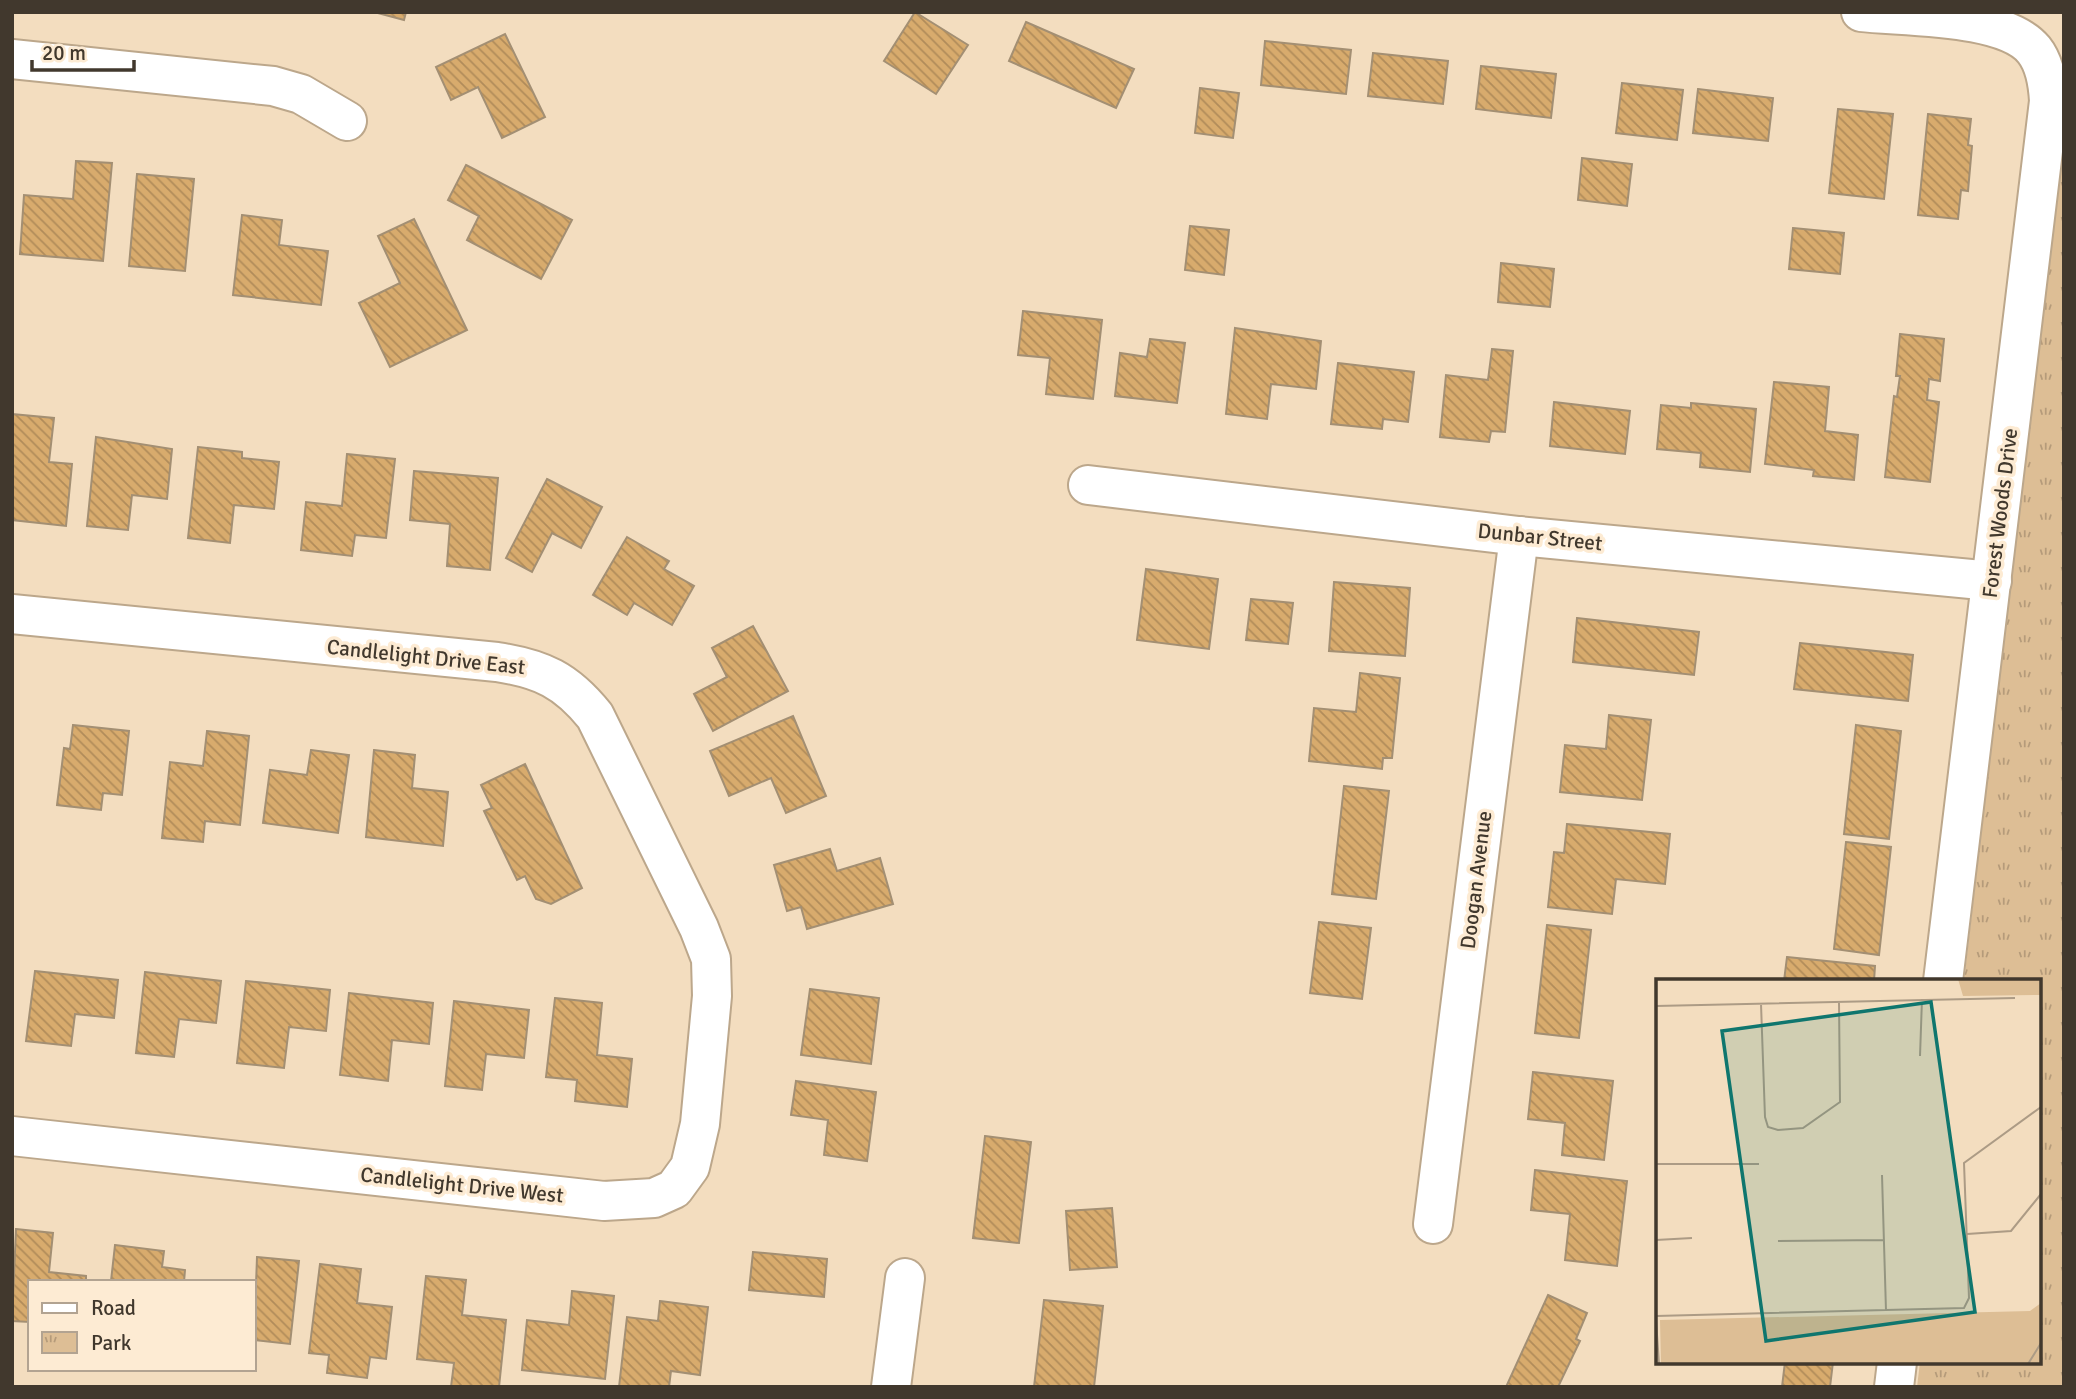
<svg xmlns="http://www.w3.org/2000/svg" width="2076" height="1399" viewBox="0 0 2076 1399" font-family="Signika,sans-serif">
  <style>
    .park { fill: url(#park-tufts) }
    .building { fill: url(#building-back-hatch); stroke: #a38f73; stroke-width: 2 }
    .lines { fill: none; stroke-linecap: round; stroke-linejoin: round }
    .minor-casing { stroke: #bca78b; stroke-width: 42 }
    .minor { stroke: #fff; stroke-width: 38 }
    .labels { text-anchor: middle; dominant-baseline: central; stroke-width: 7; stroke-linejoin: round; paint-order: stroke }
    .street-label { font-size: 21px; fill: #41382d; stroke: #fdebd3 }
    .inset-road { fill: none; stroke: #ac9b85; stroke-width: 2 }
    .view { fill: #0f766e; fill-opacity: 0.15; stroke: #0f766e; stroke-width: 3.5 }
    .inset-edge { fill: none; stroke: #41382d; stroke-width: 3.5 }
  </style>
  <defs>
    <pattern id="park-tufts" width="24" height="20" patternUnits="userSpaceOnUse" patternTransform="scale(1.75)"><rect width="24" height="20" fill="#ddbe95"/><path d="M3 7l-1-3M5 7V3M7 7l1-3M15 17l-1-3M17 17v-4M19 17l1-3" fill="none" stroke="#b59b7a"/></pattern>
    <pattern id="building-back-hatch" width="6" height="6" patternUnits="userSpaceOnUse" patternTransform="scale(1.75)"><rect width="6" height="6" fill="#d8ab6d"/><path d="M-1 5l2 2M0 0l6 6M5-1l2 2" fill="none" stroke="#b18c5a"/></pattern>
  </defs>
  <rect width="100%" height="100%" fill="#f3ddbf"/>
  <polygon class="park" points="2064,116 2064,1387 1917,1387 1920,1362 2039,1362 2039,981 1964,981"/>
  <g class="building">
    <polygon points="374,12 406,12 404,20"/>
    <polygon points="915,12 968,45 936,94 884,61"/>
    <polygon points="1026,22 1134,69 1116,108 1009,61"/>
    <polygon points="505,34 545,117 502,138 478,87 451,100 436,67"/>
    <polygon points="1265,41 1351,50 1346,94 1261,85"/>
    <polygon points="1373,53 1448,61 1443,104 1368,96"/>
    <polygon points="1481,66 1556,74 1551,118 1476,109"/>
    <polygon points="1622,83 1683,90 1677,140 1616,133"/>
    <polygon points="1200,88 1239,93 1233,138 1195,133"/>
    <polygon points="1698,89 1773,98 1768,141 1693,133"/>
    <polygon points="1838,109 1893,114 1884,199 1829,193"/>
    <polygon points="1928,114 1971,119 1968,145 1972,146 1968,191 1961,190 1958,219 1918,215"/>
    <polygon points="1582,158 1632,164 1627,206 1578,200"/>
    <polygon points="76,161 112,163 103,261 20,254 24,195 73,199"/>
    <polygon points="466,165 572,220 541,279 467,240 479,216 448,200"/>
    <polygon points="137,174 194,179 185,271 129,266"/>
    <polygon points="242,215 282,220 279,245 328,251 321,305 233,295"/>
    <polygon points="414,219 467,330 390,367 359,303 400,283 378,236"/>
    <polygon points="1190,226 1229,230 1224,275 1185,270"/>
    <polygon points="1793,228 1844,233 1840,274 1789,269"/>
    <polygon points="1501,263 1554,269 1550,307 1498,302"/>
    <polygon points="1023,311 1102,320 1093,399 1046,394 1050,358 1018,355"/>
    <polygon points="1235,328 1321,341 1316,389 1271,384 1267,419 1226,414"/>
    <polygon points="1900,334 1944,339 1940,381 1929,379 1927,400 1939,402 1930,482 1885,477 1894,396 1897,397 1900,376 1896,376"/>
    <polygon points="1150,339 1185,343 1177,403 1115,396 1120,353 1147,357"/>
    <polygon points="1492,349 1513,351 1505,432 1491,431 1489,442 1440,437 1446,375 1488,380"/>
    <polygon points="1338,363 1414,372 1408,422 1383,419 1382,429 1331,424"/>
    <polygon points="1774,382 1829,387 1825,431 1858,435 1854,480 1813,476 1814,470 1765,464"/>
    <polygon points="1554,402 1630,411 1625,454 1550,446"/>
    <polygon points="1691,403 1756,409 1750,472 1700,467 1701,453 1657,449 1661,405 1691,408"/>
    <polygon points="12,414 54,418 49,462 72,464 66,526 12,520"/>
    <polygon points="96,437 172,449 167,499 132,495 128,530 87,526"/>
    <polygon points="198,447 242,452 242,458 279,462 274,509 234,505 230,543 188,538"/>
    <polygon points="347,454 395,459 386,538 355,535 352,556 301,550 306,502 342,506"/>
    <polygon points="414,471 498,478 490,570 447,566 450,524 410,520"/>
    <polygon points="547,479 602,507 581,548 552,533 532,572 506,558"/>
    <polygon points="627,537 669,561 664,569 694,586 672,625 634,603 627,615 593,595"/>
    <polygon points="1146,569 1218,579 1209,649 1137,640"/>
    <polygon points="1334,582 1410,588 1405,656 1329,651"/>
    <polygon points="1251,599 1293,603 1288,644 1246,640"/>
    <polygon points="1577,618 1699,632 1694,675 1573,662"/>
    <polygon points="753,626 788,691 713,731 694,694 727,677 712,648"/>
    <polygon points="1800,643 1913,655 1908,701 1794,689"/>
    <polygon points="1360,673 1400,678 1392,758 1383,758 1382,769 1309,761 1314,708 1356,712"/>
    <polygon points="1609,715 1651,720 1642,800 1560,792 1565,745 1606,749"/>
    <polygon points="793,716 826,796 786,813 771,778 729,796 710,751"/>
    <polygon points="73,725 129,731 122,795 103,793 101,810 57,805 64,748 70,749"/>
    <polygon points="1856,725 1901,731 1889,839 1844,834"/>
    <polygon points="207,731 249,736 240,825 205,821 203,842 162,838 170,762 203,766"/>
    <polygon points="311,750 349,755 338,833 263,823 270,770 307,775"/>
    <polygon points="374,750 415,755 412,788 448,792 443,846 366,837"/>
    <polygon points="525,764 582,888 551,904 536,899 525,876 517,880 484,811 492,808 481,785"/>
    <polygon points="1344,786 1389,791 1376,899 1332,894"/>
    <polygon points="1567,824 1670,834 1665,884 1616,879 1612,914 1548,907 1554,852 1564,853"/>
    <polygon points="1846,842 1891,847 1879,955 1834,949"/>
    <polygon points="830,849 837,871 880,858 893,904 807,929 801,907 787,911 774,865"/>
    <polygon points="1319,922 1371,928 1362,999 1310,993"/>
    <polygon points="1547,925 1591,930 1579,1038 1535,1033"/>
    <polygon points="1787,957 1875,966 1874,981 1784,981"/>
    <polygon points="35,971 118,980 114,1018 75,1014 71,1046 26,1041"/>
    <polygon points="145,972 221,981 216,1023 179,1019 174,1057 136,1053"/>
    <polygon points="246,981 330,990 326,1031 289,1027 284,1068 237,1063"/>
    <polygon points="810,989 879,998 871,1064 801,1055"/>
    <polygon points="349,993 433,1003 429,1044 392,1040 388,1081 340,1075"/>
    <polygon points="555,998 602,1003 597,1055 632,1059 627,1107 575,1101 577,1080 546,1077"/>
    <polygon points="454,1001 529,1010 524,1058 486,1054 482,1090 445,1086"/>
    <polygon points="1533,1072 1613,1081 1604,1160 1562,1155 1565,1123 1528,1119"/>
    <polygon points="796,1081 876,1092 867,1161 824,1155 828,1120 791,1115"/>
    <polygon points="985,1136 1031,1142 1019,1243 973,1238"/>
    <polygon points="1535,1170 1627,1181 1617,1266 1565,1260 1570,1214 1531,1210"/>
    <polygon points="1112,1208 1117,1267 1070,1270 1066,1211"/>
    <polygon points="16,1229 53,1233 49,1272 86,1276 86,1282 30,1282 30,1322 12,1321"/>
    <polygon points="115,1245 164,1251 162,1267 185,1270 184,1282 111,1281"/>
    <polygon points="753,1252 827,1259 824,1297 749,1290"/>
    <polygon points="257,1257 299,1261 290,1344 254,1340"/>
    <polygon points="320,1264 361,1269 357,1303 392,1307 386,1359 370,1357 367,1378 327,1373 329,1355 309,1353"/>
    <polygon points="426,1276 466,1280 462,1315 506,1320 499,1387 451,1387 454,1363 417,1359"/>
    <polygon points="572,1291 614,1296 605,1379 522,1370 527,1320 569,1325"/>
    <polygon points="1548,1295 1587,1313 1576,1339 1580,1341 1558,1387 1506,1387"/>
    <polygon points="1044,1300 1103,1306 1094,1387 1034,1387"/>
    <polygon points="660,1301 708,1307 700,1375 671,1371 669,1387 619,1387 627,1317 658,1321"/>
    <polygon points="1785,1362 1833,1362 1830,1387 1782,1387"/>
  </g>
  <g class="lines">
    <defs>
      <g id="minor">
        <path d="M1861,12c44,5 144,2 173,38 11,14 14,33 15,51l-106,880"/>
        <polyline points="12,59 273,86 301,94 347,121"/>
        <polyline points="1088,485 1519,536 1992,581"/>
        <path d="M12,614l485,48c45,7 69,18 98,54l104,212 12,31 1,37 -12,128 -10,43 -16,22 -20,9 -50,3 -592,-65"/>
        <polyline points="1433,1224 1519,536"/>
        <polyline points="891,1387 905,1278"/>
        <polyline points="1894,1387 1897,1362"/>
      </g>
    </defs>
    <use href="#minor" class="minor-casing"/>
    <use href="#minor" class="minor"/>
  </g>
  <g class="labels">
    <g class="street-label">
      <text transform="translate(2000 513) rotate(-83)">Forest Woods Drive</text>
      <text transform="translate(1540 537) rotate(6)">Dunbar Street</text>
      <text transform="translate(426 657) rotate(6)">Candlelight Drive East</text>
      <text transform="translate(1476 880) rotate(-83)">Doogan Avenue</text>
      <text transform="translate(462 1185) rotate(6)">Candlelight Drive West</text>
    </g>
  </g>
  <g transform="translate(1656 979)">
    <rect width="385" height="385" fill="#f3ddbf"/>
    <path d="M302,0h83v16l-78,1zM385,324v61h-380l-1,-44 370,-9z" fill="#ddbe95"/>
    <path class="inset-road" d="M105,25l4,113 3,10 10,3 25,-2 37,-26 -1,-100M0,27l359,-8M264,77l2,-57M0,185h103M226,196l4,136M311,255l44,-3 30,-37M0,261l36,-2M122,262l105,-1M0,337l308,-8 5,-10 -5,-135 77,-56M0,341l3,44M372,385l13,-21"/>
    <path class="view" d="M275,23l44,310 -209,29 -44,-310z"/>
    <rect width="385" height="385" class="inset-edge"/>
  </g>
  <rect width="2076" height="1399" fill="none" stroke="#41382d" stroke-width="28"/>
  <rect x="28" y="1280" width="228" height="91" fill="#fdebd3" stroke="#b2a391" stroke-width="2"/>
  <rect x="42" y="1303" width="35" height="10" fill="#ffffff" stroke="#b2a391" stroke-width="2"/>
  <text x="91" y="1315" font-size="21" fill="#41382d">Road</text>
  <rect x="42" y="1332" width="35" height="21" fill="url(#park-tufts)" stroke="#b2a391" stroke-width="2"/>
  <text x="91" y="1350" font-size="21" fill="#41382d">Park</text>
  <path d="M32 60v10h102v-10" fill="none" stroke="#41382d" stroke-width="3.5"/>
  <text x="42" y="60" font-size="21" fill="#41382d" stroke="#fdebd3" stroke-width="5" paint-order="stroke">20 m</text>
</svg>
